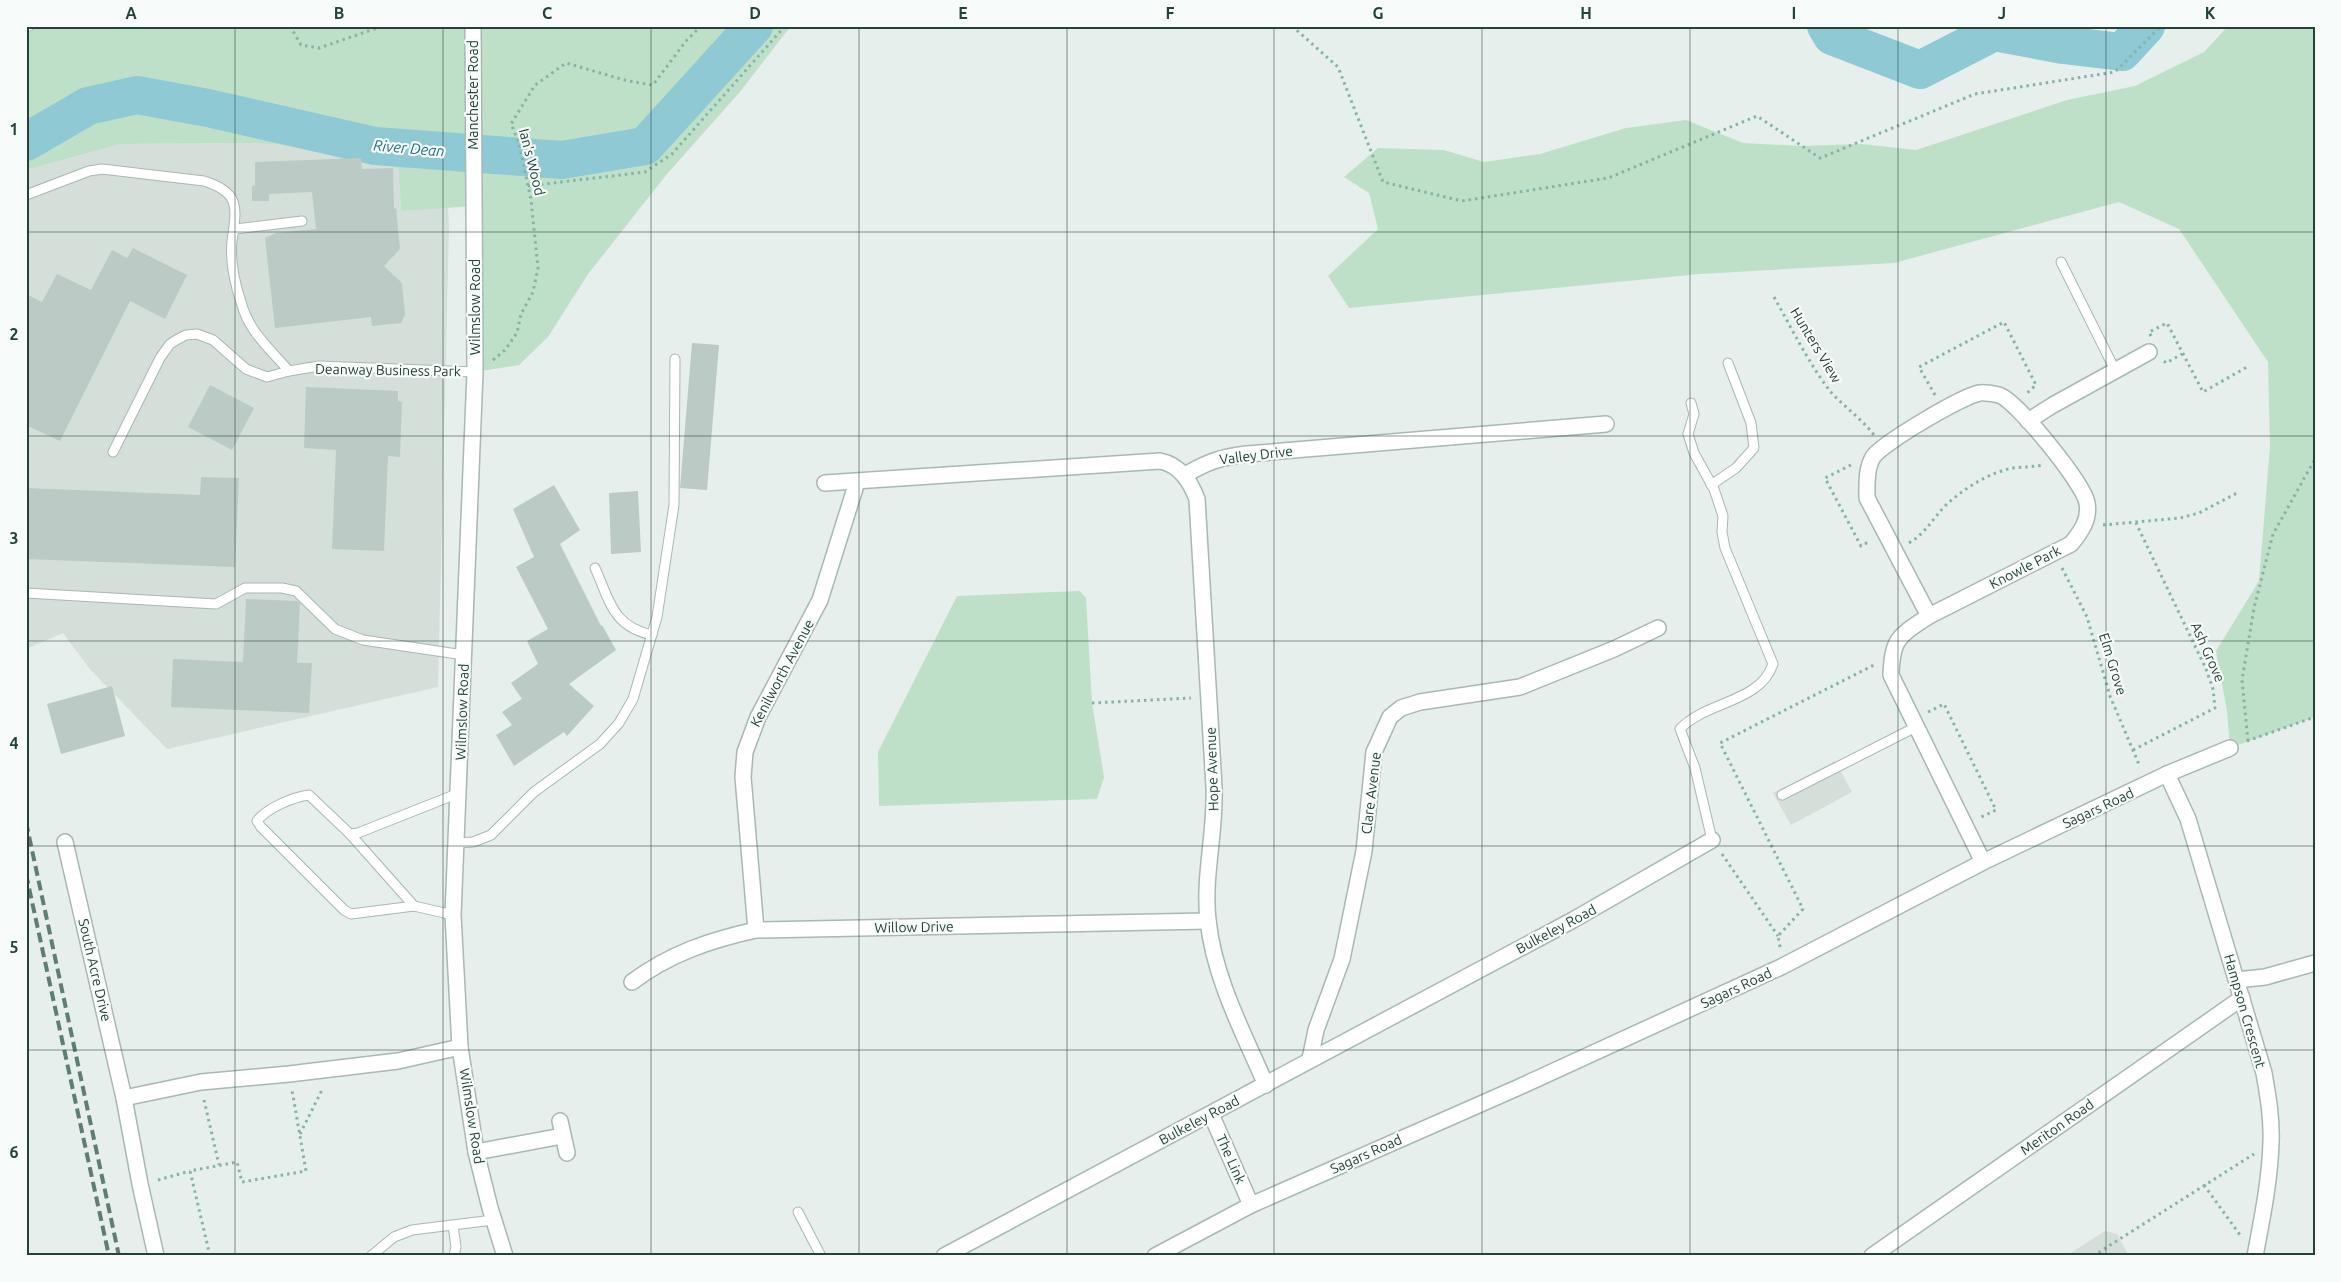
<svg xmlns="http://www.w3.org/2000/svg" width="2341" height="1282" viewBox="0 0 2341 1282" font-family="Ubuntu,sans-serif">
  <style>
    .built { fill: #d4dfda }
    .green { fill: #bfe0c8 }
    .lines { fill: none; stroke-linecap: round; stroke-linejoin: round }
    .river { stroke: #8ec9d4; stroke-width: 38 }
    .building { fill: #bbcac4 }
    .service-casing { stroke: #a8b8b2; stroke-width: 11 }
    .minor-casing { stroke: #a8b8b2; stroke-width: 18 }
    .tertiary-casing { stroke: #a8b8b2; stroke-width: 18 }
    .path { stroke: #86b3a5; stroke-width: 3; stroke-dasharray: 2.5 4; stroke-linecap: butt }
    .service { stroke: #fff; stroke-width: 9 }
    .minor { stroke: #fff; stroke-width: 15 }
    .tertiary { stroke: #fff; stroke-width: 15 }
    .rail { stroke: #5f7d75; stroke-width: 4; stroke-dasharray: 10 5; stroke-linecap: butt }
    .grid { fill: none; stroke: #24423a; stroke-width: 1; stroke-opacity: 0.55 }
    .labels { text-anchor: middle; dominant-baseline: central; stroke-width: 4.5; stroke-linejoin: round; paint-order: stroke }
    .street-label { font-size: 14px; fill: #24423a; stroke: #f7fbf9 }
    .water-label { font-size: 15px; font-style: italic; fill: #1c6f80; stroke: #f7fbf9 }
    .neatline { fill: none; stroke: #24423a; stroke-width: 2 }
    .grid-label { font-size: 16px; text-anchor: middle; font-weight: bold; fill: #24423a }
  </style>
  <rect width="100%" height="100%" fill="#e6efeb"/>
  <g class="built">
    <polygon points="250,143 331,148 400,169 401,211 448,207 449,227 438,687 167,749 89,668 63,633 26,649 26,170 121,144"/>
    <polygon points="1835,761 1852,792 1791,825 1773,793"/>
    <polygon points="2105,1231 2117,1234 2129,1256 2066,1256"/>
  </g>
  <g class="green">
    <polygon points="26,26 466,26 473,80 481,26 791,26 739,93 667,174 588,274 548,337 519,365 475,372 475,206 401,211 399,169 331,148 250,143 121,144 26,170"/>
    <polygon points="2228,26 2315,26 2315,717 2230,748 2227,711 2216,651 2259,581 2270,446 2268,362 2179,229 2119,202 1894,263 1700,274 1349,308 1328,276 1378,229 1369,193 1344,177 1378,148 1444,150 1484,162 1540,154 1626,128 1686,120 1743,143 1802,146 1861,144 1916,150 2067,100 2135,86 2204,52"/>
    <polygon points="1080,591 1086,598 1092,703 1104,777 1097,799 879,806 878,752 957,596"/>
  </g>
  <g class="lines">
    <g class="river">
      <polyline points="1826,26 1832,36 1920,70 1994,32 2063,45 2122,52 2146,26"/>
      <polyline points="26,142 88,106 137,95 208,108 375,146 562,160 645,146 754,26"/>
    </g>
  </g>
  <g class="building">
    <polygon points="361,158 362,169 393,168 394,209 396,208 400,249 384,266 402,283 405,315 401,323 372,326 371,317 275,328 265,238 276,233 316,229 312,192 269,194 269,201 252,201 252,186 255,185 255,162"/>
    <polygon points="133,248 187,275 165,319 130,301 60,441 26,425 26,294 42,302 57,274 91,290 112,250 127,258"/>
    <polygon points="692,343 719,345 707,490 680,488"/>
    <polygon points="210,385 254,408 232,450 188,427"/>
    <polygon points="306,387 398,391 398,401 402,402 400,457 388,456 384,551 332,549 336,450 304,448"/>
    <polygon points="201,477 239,478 235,567 26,559 26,488 200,495"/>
    <polygon points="554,485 580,530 560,544 601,626 602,625 616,650 569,684 594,706 567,736 564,732 514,766 496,735 512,725 502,712 522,699 511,683 538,664 527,641 548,629 516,567 534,557 513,509"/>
    <polygon points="638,491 641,552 611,554 609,493"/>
    <polygon points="246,599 297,601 300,603 297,663 312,663 309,713 171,707 173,659 243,662"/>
    <polygon points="112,686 125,736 61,754 47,704"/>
  </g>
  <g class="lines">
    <defs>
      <g id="service">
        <polyline points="26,27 29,26"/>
        <path d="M26,195l63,-24 13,-2 102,12c38,12 32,28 28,60 -2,19 3,43 9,61 8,30 28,46 48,69"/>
        <polyline points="235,229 302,221"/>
        <polyline points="2061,262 2116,372"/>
        <path d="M1691,403l3,11 -6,20 6,19 20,36 9,27 -1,16 3,16 48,116c-13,39 -67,37 -93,65l15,39 17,72"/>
        <polyline points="113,452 160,358 170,344 178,339 186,335 197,334 213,340 246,369 267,377 289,371 319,366 475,372"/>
        <polyline points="1711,485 1736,468 1754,448 1751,423 1728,363"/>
        <path d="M595,568c15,33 17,58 57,67"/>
        <polyline points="26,593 216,604 245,588 282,588 296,591 335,629 363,640 464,655"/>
        <polyline points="1782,795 1916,727"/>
        <polyline points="350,834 414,906"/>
        <polyline points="456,843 473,842 491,835 534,792 600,744 619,723 633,699 657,617 674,505 675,359"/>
        <path d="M453,915l-39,-9 -63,8 -7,-4 -83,-83 -4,-6c10,-13 36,-24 52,-26l41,39 8,-1 101,-40"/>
        <polyline points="798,1212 821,1256"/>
        <polyline points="453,1226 456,1247 454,1256"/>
        <polyline points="371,1256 394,1237 412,1230 493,1220"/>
      </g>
      <g id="minor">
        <polyline points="2028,421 2053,405 2149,352"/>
        <path d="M1185,475c22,-13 36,-18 62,-21l359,-30"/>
        <path d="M825,483l335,-22c20,4 30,20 37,38l17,288c2,45 -11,89 -6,133 6,58 35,112 58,165"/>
        <path d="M1929,616l142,-72c10,-12 19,-25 16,-41 -3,-19 -70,-102 -88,-108 -5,-1 -14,-3 -19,-2 -16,2 -99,51 -107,64 -7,12 -6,27 -6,41l62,118c-30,20 -37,22 -38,59l92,187"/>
        <path d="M2167,774l21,45 76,254c4,23 8,46 7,69 -1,38 -9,77 -16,114"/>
        <polyline points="65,842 124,1098 140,1184 156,1256"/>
        <polyline points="756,930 743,777 745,752 758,717 820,600 857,482"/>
        <polyline points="2237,980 2265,977 2315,963"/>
        <path d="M632,982c37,-28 78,-42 124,-52l452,-9"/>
        <polyline points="1310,1059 1316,1030 1342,959 1364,851 1374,752 1390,717 1401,708 1420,702 1520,687 1614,649 1658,628"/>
        <polyline points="124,1098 201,1082 289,1074 398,1061 460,1047"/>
        <polyline points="1211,1114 1251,1205"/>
        <polyline points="560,1121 567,1153"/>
        <polyline points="476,1152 562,1136"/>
        <polyline points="944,1256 1573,920 1712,840"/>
        <polyline points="1155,1256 1251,1205 1517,1088 1781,967 1983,862 2167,774 2230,748"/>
        <polyline points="1872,1256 2242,998"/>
      </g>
      <polyline id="tertiary" points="473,26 475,372 453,915 460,1047 476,1152 490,1208 505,1256"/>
    </defs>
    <use href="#service" class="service-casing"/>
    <use href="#minor" class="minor-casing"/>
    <use href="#tertiary" class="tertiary-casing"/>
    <g class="path">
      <polyline points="290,26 301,45 319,48 383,26"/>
      <polyline points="1292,26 1338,67 1383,182 1462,201 1608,178 1757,116 1820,158 1975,94 2115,72 2161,26"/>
      <polyline points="528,186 645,172 672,154 785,26"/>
      <path d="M1774,297c18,32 34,65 56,94 13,15 31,27 44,44"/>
      <polyline points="2151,336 2149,332 2167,323 2203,392 2247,367"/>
      <polyline points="493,360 505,350 517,333 521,314 533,292 538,268 531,200 519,143 511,124 535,85 566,63 628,81 653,85 686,41 701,26"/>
      <polyline points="2164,361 2166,363 2182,354"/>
      <polyline points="1935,395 1919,367 2004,322 2036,385 2025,395"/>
      <polyline points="1851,465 1825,478 1861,546 1870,541"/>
      <polyline points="2103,525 2180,518 2199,513 2237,493"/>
      <path d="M1909,543c18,-11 23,-24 37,-38 17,-16 44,-33 67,-37 10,-1 20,-1 30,-3"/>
      <polyline points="2062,568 2087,617 2110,696 2140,767"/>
      <polyline points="1092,703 1191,698"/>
      <polyline points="1928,712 1944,704 1996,810 1979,818"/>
      <polyline points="2247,741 2315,717"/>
      <polyline points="2248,741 2242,680 2254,608 2273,534 2315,459"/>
      <polyline points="2133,750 2215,708 2213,689 2206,669 2136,523"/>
      <polyline points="1722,854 1778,936"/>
      <polyline points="1780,947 1778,936 1803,909 1720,743 1874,665"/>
      <polyline points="204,1100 219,1165"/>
      <polyline points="300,1134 323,1088"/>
      <polyline points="158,1180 190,1171"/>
      <polyline points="2204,1185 2240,1235"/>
      <polyline points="210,1256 190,1171 237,1162 242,1182 306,1171 292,1090"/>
      <polyline points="2093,1256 2254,1154"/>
    </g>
    <use href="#service" class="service"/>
    <use href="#minor" class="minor"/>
    <use href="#tertiary" class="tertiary"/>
    <g class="rail">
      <polyline points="26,822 119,1256"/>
      <polyline points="26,874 109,1256"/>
    </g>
  </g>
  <path class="grid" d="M235,26v1230M443,26v1230M651,26v1230M859,26v1230M1067,26v1230M1274,26v1230M1482,26v1230M1690,26v1230M1898,26v1230M2106,26v1230M26,232h2289M26,436h2289M26,641h2289M26,846h2289M26,1050h2289"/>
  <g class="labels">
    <g class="street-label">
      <text transform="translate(473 95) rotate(-90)">Manchester Road</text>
      <text transform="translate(532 162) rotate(76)">Ian's Wood</text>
      <text transform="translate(475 307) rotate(-90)">Wilmslow Road</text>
      <text transform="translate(1816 345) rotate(59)">Hunters View</text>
      <text transform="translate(388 370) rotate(1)">Deanway Business Park</text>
      <text transform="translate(1256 455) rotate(-7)">Valley Drive</text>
      <text transform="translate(2025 567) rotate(-27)">Knowle Park</text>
      <text transform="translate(2208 652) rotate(66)">Ash Grove</text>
      <text transform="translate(2113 664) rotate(73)">Elm Grove</text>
      <text transform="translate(782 673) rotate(-62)">Kenilworth Avenue</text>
      <text transform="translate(462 712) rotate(-88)">Wilmslow Road</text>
      <text transform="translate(1212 769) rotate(-92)">Hope Avenue</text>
      <text transform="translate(1371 793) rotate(-83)">Clare Avenue</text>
      <text transform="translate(2098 808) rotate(-25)">Sagars Road</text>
      <text transform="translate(914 927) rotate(-1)">Willow Drive</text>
      <text transform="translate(1556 929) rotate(-28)">Bulkeley Road</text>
      <text transform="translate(95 970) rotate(77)">South Acre Drive</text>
      <text transform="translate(1736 988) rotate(-25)">Sagars Road</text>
      <text transform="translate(2245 1011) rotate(74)">Hampson Crescent</text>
      <text transform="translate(472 1116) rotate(81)">Wilmslow Road</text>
      <text transform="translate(1199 1120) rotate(-28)">Bulkeley Road</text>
      <text transform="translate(2057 1127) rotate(-35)">Meriton Road</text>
      <text transform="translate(1366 1154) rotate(-24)">Sagars Road</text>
      <text transform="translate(1231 1159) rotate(66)">The Link</text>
    </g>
    <g class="water-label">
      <text transform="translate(409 148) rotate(5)">River Dean</text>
    </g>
  </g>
  <rect width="2341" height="1282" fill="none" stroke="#f7fbf9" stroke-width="55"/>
  <rect x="28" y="28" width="2286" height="1226" class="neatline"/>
  <g class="grid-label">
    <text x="131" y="19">A</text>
    <text x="339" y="19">B</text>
    <text x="547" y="19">C</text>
    <text x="755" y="19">D</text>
    <text x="963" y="19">E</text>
    <text x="1170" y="19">F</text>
    <text x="1378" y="19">G</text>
    <text x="1586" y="19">H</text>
    <text x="1794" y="19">I</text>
    <text x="2002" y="19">J</text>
    <text x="2210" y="19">K</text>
    <text x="14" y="135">1</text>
    <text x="14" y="340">2</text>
    <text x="14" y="544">3</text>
    <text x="14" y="749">4</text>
    <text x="14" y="953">5</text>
    <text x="14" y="1158">6</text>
  </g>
</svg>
